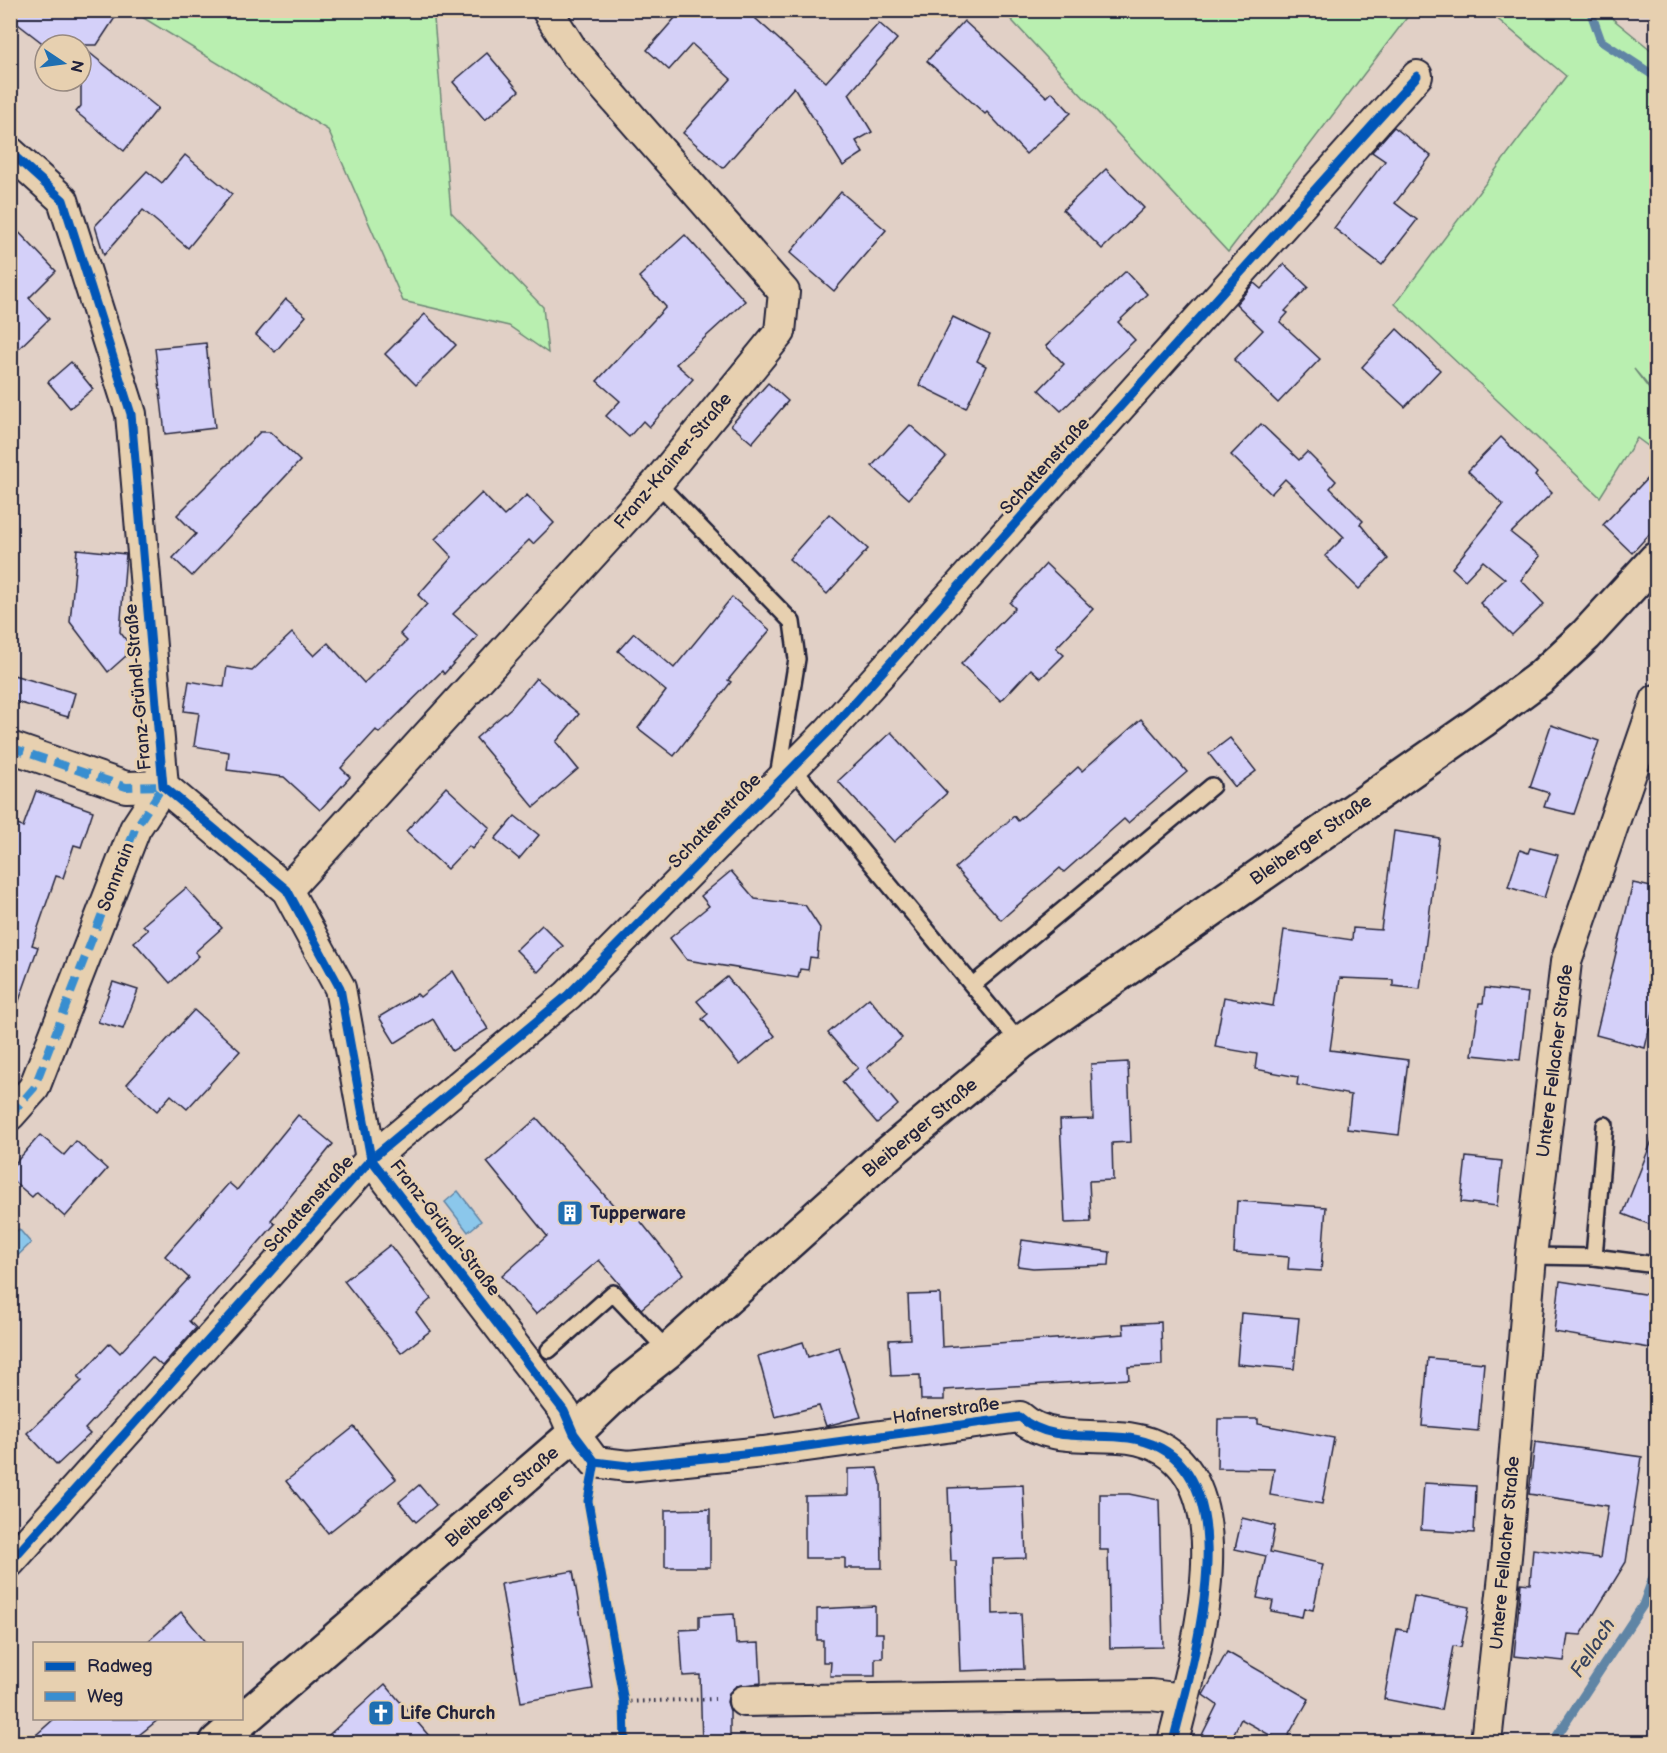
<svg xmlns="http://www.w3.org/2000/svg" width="1667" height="1753" viewBox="0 0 1667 1753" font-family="'Balsamiq Sans',sans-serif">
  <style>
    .green { fill: #b9efb0; stroke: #6e8876; stroke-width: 1.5 }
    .water { fill: #8bc7eb; stroke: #6185a5; stroke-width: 1.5 }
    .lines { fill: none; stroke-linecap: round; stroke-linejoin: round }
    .stream { stroke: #6185a5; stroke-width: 9 }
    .building { fill: #d4d0f9; stroke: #22223b; stroke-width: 1.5 }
    .lane-casing { stroke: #22223b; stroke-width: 20 }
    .street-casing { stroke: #22223b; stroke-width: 34 }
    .secondary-casing { stroke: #22223b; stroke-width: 38 }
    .path { stroke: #22223b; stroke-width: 4; stroke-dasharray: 1.5 4.5; stroke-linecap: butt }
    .lane { stroke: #e7d0b0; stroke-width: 15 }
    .street { stroke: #e7d0b0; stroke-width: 30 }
    .secondary { stroke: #e7d0b0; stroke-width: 33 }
    .quiet { stroke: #398ed0; stroke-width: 8; stroke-dasharray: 15 8; stroke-linecap: butt }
    .cycleway-casing { stroke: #e7d0b0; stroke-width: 13 }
    .cycleway { stroke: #0057b8; stroke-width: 9 }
    .labels { text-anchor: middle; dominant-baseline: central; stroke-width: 6; stroke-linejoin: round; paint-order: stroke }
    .street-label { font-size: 18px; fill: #22223b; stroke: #e7d0b0 }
    .poi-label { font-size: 18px; font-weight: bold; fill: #22223b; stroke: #e7d0b0; text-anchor: start }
    .water-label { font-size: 20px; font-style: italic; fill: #37435e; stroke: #e7d0b0 }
  </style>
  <rect width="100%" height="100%" fill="#e1d0c6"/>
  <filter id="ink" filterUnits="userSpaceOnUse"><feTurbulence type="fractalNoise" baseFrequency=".0167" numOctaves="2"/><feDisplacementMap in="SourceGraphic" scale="12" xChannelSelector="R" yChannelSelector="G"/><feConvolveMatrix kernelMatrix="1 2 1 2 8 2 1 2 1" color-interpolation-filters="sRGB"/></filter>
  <g filter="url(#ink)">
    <g class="green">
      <polygon points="132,11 453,11 434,19 451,212 543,307 548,353 509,326 403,301 328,130"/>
      <polygon points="1003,11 1412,11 1228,252"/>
      <polygon points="1488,11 1608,11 1613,19 1656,54 1656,395 1634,369 1656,398 1656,452 1637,438 1600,497 1395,304 1566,76"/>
    </g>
    <g class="water">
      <polygon points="458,1191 481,1221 468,1232 445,1202"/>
      <polygon points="19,1229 31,1243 11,1262 11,1236"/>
    </g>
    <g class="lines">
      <g class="stream">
        <polyline points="1590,10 1601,41 1656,77"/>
        <polyline points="1553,1742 1643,1605 1656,1569"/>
      </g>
    </g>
    <g class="building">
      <polygon points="10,10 120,10 97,45 45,45 10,18"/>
      <polygon points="682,10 746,10 826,82 879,23 897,39 849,94 872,132 856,141 863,153 843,166 794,87 723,168 683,133 731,79 692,44 669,70 647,50"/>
      <polygon points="964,21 1047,97 1052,92 1071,113 1026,154 987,112 985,114 927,61"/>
      <polygon points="81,46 158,108 124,151 76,112 81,106"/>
      <polygon points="487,53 519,91 485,120 453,82"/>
      <polygon points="1394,127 1431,156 1395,203 1417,220 1382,265 1334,228 1385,161 1372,152"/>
      <polygon points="185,155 232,194 188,248 143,210 104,255 95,226 147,171 162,183"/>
      <polygon points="1106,169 1144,208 1102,249 1063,210"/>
      <polygon points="841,192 886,230 834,291 790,253"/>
      <polygon points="10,223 56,271 29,298 49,319 10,357"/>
      <polygon points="685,235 745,301 676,364 693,379 649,427 643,421 629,437 606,416 620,401 597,381 666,307 639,277"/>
      <polygon points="1284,264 1308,287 1285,311 1288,313 1280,322 1320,359 1278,403 1234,360 1263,330 1236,304 1254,283 1261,289"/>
      <polygon points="1126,271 1147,294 1118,322 1135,340 1061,411 1039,390 1064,364 1046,346"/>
      <polygon points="286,299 306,316 275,352 256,335"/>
      <polygon points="425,314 456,345 416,385 385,354"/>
      <polygon points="953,317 990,335 977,361 986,366 966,408 919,385"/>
      <polygon points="1397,329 1440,370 1405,407 1362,367"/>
      <polygon points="206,343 215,428 165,434 155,348"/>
      <polygon points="71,362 93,389 70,408 48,382"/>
      <polygon points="768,383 788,401 752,443 731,425"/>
      <polygon points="1261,424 1299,460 1307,452 1336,481 1330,488 1363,521 1360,524 1388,559 1359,589 1325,556 1344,537 1285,479 1271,494 1231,455"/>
      <polygon points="910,425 946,457 909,499 872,466"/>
      <polygon points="260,432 270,432 300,461 192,576 173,558 196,534 177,515"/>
      <polygon points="1501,437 1537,473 1535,476 1552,493 1511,533 1540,556 1521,580 1544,604 1512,635 1480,603 1505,579 1483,561 1465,580 1452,568 1503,505 1468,471"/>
      <polygon points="1656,469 1656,527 1632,553 1603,525"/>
      <polygon points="482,493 504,516 527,495 554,523 533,544 529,540 453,614 478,636 444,674 442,671 379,733 376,730 341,768 350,777 320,810 284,777 227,770 229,752 194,746 199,713 184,711 189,681 224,687 227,667 252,671 292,633 314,656 328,643 364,683 407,641 400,634 427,604 418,595 452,557 435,539"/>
      <polygon points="829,514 868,549 827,594 789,559"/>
      <polygon points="77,549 126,554 120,632 127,641 126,656 108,672 70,622"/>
      <polygon points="1046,564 1093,609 1056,648 1064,655 1041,678 1031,669 1001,701 961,664 1015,608 1010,603"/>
      <polygon points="732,597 770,630 728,680 731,682 674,756 638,728 666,691 618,651 634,633 674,668"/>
      <polygon points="10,674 75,693 68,717 10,700"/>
      <polygon points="536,678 579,714 556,742 578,769 534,807 476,738 511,708"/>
      <polygon points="1141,719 1187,772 1128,823 1124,819 1064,872 1060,868 1001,920 955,868 1014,816 1018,821 1078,767 1082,771"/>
      <polygon points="1551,725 1599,741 1574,814 1544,807 1549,793 1530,787"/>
      <polygon points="891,732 947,793 894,842 838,781"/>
      <polygon points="1230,738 1256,771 1235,787 1209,754"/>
      <polygon points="446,787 490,828 472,849 469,846 447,869 406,831"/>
      <polygon points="36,791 93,811 81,847 74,845 63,878 56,876 32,945 38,947 14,1015 10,1015 10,844 17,825 23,827"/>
      <polygon points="515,816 539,835 519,859 495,839"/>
      <polygon points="1394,831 1439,838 1420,989 1393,986 1393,980 1340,978 1330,1050 1408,1060 1399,1135 1347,1129 1351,1095 1297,1085 1298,1077 1255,1069 1257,1054 1215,1047 1224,997 1273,1006 1284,930 1352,940 1353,928 1381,930"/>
      <polygon points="1530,848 1558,855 1544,898 1508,887 1520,850 1528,853"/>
      <polygon points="731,871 755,899 805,905 820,928 817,958 810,957 808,970 800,969 798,978 687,960 670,938 709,906 701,896"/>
      <polygon points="1633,883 1656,888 1656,1000 1645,1048 1596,1035"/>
      <polygon points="186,888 222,928 195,952 199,956 170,983 134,942 148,930 143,925"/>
      <polygon points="542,925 563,946 538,972 516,950"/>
      <polygon points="453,971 488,1029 452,1051 433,1019 395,1043 379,1017 417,994 420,997"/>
      <polygon points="727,977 775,1036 740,1065 702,1019 708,1014 697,1001"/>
      <polygon points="113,982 138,990 123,1029 98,1022"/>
      <polygon points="1485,988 1528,993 1520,1060 1472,1055 1479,1003 1483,1003"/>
      <polygon points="869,998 902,1038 867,1068 898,1105 877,1123 842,1082 858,1068 828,1033"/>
      <polygon points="194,1010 240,1051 187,1109 171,1095 157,1111 127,1084"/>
      <polygon points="1128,1062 1131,1142 1112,1143 1113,1180 1089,1181 1091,1222 1065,1223 1060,1120 1093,1119 1091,1064"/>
      <polygon points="298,1115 333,1144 271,1220 275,1224 189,1321 196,1328 162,1366 152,1357 85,1429 90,1434 57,1465 27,1433 82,1381 78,1377 110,1343 120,1353 189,1278 165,1256 229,1183 237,1190"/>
      <polygon points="537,1118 621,1214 629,1207 683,1274 641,1309 599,1260 536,1314 502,1276 547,1236 487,1162"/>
      <polygon points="1655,1133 1656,1133 1656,1227 1623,1214"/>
      <polygon points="40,1135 64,1155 76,1141 107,1169 65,1217 37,1192 32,1197 10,1178 10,1169"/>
      <polygon points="1466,1157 1502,1161 1497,1206 1461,1202"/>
      <polygon points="1237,1201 1326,1207 1321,1271 1288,1269 1289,1257 1234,1253"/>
      <polygon points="1022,1240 1110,1252 1109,1265 1033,1268 1018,1266"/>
      <polygon points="390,1245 431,1299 416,1312 430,1331 401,1353 344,1281"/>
      <polygon points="1560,1281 1656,1296 1656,1349 1554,1332"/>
      <polygon points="940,1294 942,1347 1124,1334 1123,1324 1161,1322 1162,1365 1128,1367 1129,1379 944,1390 944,1400 921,1400 920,1375 891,1376 889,1340 910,1339 908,1295"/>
      <polygon points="1241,1313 1299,1318 1294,1369 1237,1364"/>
      <polygon points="803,1342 808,1357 839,1347 861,1417 826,1426 819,1406 775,1417 758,1356"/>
      <polygon points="1428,1358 1484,1363 1478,1431 1422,1426"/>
      <polygon points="1218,1419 1258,1419 1258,1424 1334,1438 1322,1504 1270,1495 1274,1469 1217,1468"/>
      <polygon points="354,1427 396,1479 328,1533 286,1481"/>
      <polygon points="1535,1442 1642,1457 1626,1562 1581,1635 1568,1634 1564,1661 1514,1656 1521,1583 1530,1584 1533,1549 1600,1558 1608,1506 1529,1494"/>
      <polygon points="877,1468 881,1483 882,1568 845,1568 845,1558 805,1558 805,1496 848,1495 848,1469"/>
      <polygon points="1424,1483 1476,1486 1474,1533 1421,1530"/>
      <polygon points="419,1485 436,1505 416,1522 399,1502"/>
      <polygon points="1023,1485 1026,1558 992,1559 993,1614 1021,1613 1024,1669 960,1671 956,1561 951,1561 948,1488"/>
      <polygon points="1100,1494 1129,1494 1159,1500 1163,1647 1110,1648 1108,1550 1100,1550"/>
      <polygon points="710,1509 710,1567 665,1567 665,1510"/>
      <polygon points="1242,1518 1275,1526 1270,1552 1323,1564 1313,1610 1304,1608 1302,1617 1271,1611 1273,1601 1257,1598 1266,1556 1235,1549"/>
      <polygon points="573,1571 593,1689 521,1702 501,1584"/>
      <polygon points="1414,1596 1469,1607 1461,1647 1453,1646 1441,1710 1384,1699 1397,1629 1407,1631"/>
      <polygon points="875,1606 875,1633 883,1633 883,1658 875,1658 875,1676 830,1676 831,1662 823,1662 823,1640 817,1640 817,1609"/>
      <polygon points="181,1612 208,1644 145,1644"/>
      <polygon points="734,1614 736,1644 759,1643 761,1683 736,1686 729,1693 727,1702 730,1711 730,1743 702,1743 700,1675 683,1676 680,1630 699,1629 699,1616"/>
      <polygon points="1227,1652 1309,1699 1284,1743 1241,1719 1229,1743 1198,1743 1217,1705 1203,1695"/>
      <polygon points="385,1684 435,1743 320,1743"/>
      <polygon points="54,1719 159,1719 129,1743 27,1743"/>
    </g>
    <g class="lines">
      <defs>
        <g id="lane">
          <polyline points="657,483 792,622 797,659 778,777"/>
          <polyline points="792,767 1020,1043"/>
          <polyline points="973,985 1212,786"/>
          <polyline points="1531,1256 1594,1257 1656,1265"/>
          <polyline points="1594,1257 1605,1125"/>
          <polyline points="549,1350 613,1293 668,1351"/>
        </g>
        <g id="street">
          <path d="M10,152l53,48 68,214 32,372 124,104 53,98 31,171 193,252 10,23 21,28 33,4 135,-14 257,-35c28,26 74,16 109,21 130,19 63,224 44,304"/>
          <polyline points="10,747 126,787 163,786"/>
          <polyline points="287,890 657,483 780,332 784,292 573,51 547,10"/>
          <polyline points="10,1115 34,1088 135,829 163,786"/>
          <polyline points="10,1562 371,1159 568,995 829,731 1417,76"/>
          <polyline points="744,1701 1151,1695 1183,1699"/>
          <polyline points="1486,1742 1506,1557 1531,1256 1566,962 1656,700"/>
        </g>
        <polyline id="secondary" points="217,1742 574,1434 625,1385 668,1351 878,1162 1020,1043 1482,721 1541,677 1586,635 1656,559"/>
      </defs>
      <use href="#lane" class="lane-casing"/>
      <use href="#street" class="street-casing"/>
      <use href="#secondary" class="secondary-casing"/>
      <polyline class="path" points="624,1702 715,1699"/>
      <use href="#lane" class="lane"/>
      <use href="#street" class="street"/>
      <use href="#secondary" class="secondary"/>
      <g class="quiet">
        <polyline points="10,747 126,787 163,786"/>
        <polyline points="10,1115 34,1088 135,829 163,786"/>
      </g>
      <defs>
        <g id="cycleway">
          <path d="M10,152l53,48 68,214 32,372 124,104 53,98 31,171 193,252 10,23 21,28 33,4 135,-14 257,-35c28,26 74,16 109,21 130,19 63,224 44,304"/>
          <polyline points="595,1462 588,1501 624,1702 625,1742"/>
          <polyline points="10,1562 371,1159 568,995 829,731 1417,76"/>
        </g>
      </defs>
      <use href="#cycleway" class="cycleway-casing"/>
      <use href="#cycleway" class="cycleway"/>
    </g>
  </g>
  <defs>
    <symbol id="building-square" viewBox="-11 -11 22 22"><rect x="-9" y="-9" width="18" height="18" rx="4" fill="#1f6fb2" stroke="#e7d0b0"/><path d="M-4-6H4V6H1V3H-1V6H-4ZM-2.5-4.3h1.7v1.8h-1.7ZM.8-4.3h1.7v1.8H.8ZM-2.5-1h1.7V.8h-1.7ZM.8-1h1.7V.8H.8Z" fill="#fff"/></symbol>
    <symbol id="church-square" viewBox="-11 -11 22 22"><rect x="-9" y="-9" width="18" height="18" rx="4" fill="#1f6fb2" stroke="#e7d0b0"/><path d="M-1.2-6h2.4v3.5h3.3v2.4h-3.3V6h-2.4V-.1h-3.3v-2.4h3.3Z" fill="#fff"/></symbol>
  </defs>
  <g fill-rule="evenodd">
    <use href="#building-square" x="555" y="1198" width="30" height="30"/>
    <use href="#church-square" x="366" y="1698" width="30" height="30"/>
  </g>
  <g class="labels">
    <g class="street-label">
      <text transform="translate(673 461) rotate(-50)">Franz-Krainer-Straße</text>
      <text transform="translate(1045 466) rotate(-48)">Schattenstraße</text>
      <text transform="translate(138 687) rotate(-95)">Franz-Gründl-Straße</text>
      <text transform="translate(715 821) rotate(-46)">Schattenstraße</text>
      <text transform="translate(1311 840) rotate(-35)">Bleiberger Straße</text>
      <text transform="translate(116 877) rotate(-69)">Sonnrain</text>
      <text transform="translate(1555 1061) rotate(-83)">Untere Fellacher Straße</text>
      <text transform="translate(920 1128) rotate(-40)">Bleiberger Straße</text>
      <text transform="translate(309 1204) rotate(-48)">Schattenstraße</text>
      <text transform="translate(445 1228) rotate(52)">Franz-Gründl-Straße</text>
      <text transform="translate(946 1411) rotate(-8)">Hafnerstraße</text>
      <text transform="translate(502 1497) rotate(-41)">Bleiberger Straße</text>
      <text transform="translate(1505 1553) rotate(-85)">Untere Fellacher Straße</text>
    </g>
    <g class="poi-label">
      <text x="590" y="1213">Tupperware</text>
      <text x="400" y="1713">Life Church</text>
    </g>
    <g class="water-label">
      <text transform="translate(1593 1648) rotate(-57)">Fellach</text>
    </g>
  </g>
  <rect width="1667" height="1753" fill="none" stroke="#e7d0b0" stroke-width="36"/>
  <rect x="18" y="18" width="1631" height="1717" fill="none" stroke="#22223b" stroke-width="2" filter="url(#ink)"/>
  <rect x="33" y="1642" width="210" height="78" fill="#e7d0b0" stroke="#988a81" stroke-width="1.5"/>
  <rect x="45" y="1662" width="30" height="9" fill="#0057b8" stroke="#988a81" stroke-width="1.5"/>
  <text x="87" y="1672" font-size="18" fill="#22223b">Radweg</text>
  <rect x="45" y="1692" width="30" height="9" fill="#398ed0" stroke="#988a81" stroke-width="1.5"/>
  <text x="87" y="1702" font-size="18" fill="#22223b">Weg</text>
  <g transform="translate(63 63) rotate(103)"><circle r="28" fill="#e7d0b0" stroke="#988a81" stroke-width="1.5"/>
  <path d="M0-4.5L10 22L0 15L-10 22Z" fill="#1f6fb2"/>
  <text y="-9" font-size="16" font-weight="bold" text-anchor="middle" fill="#22223b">N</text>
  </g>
</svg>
